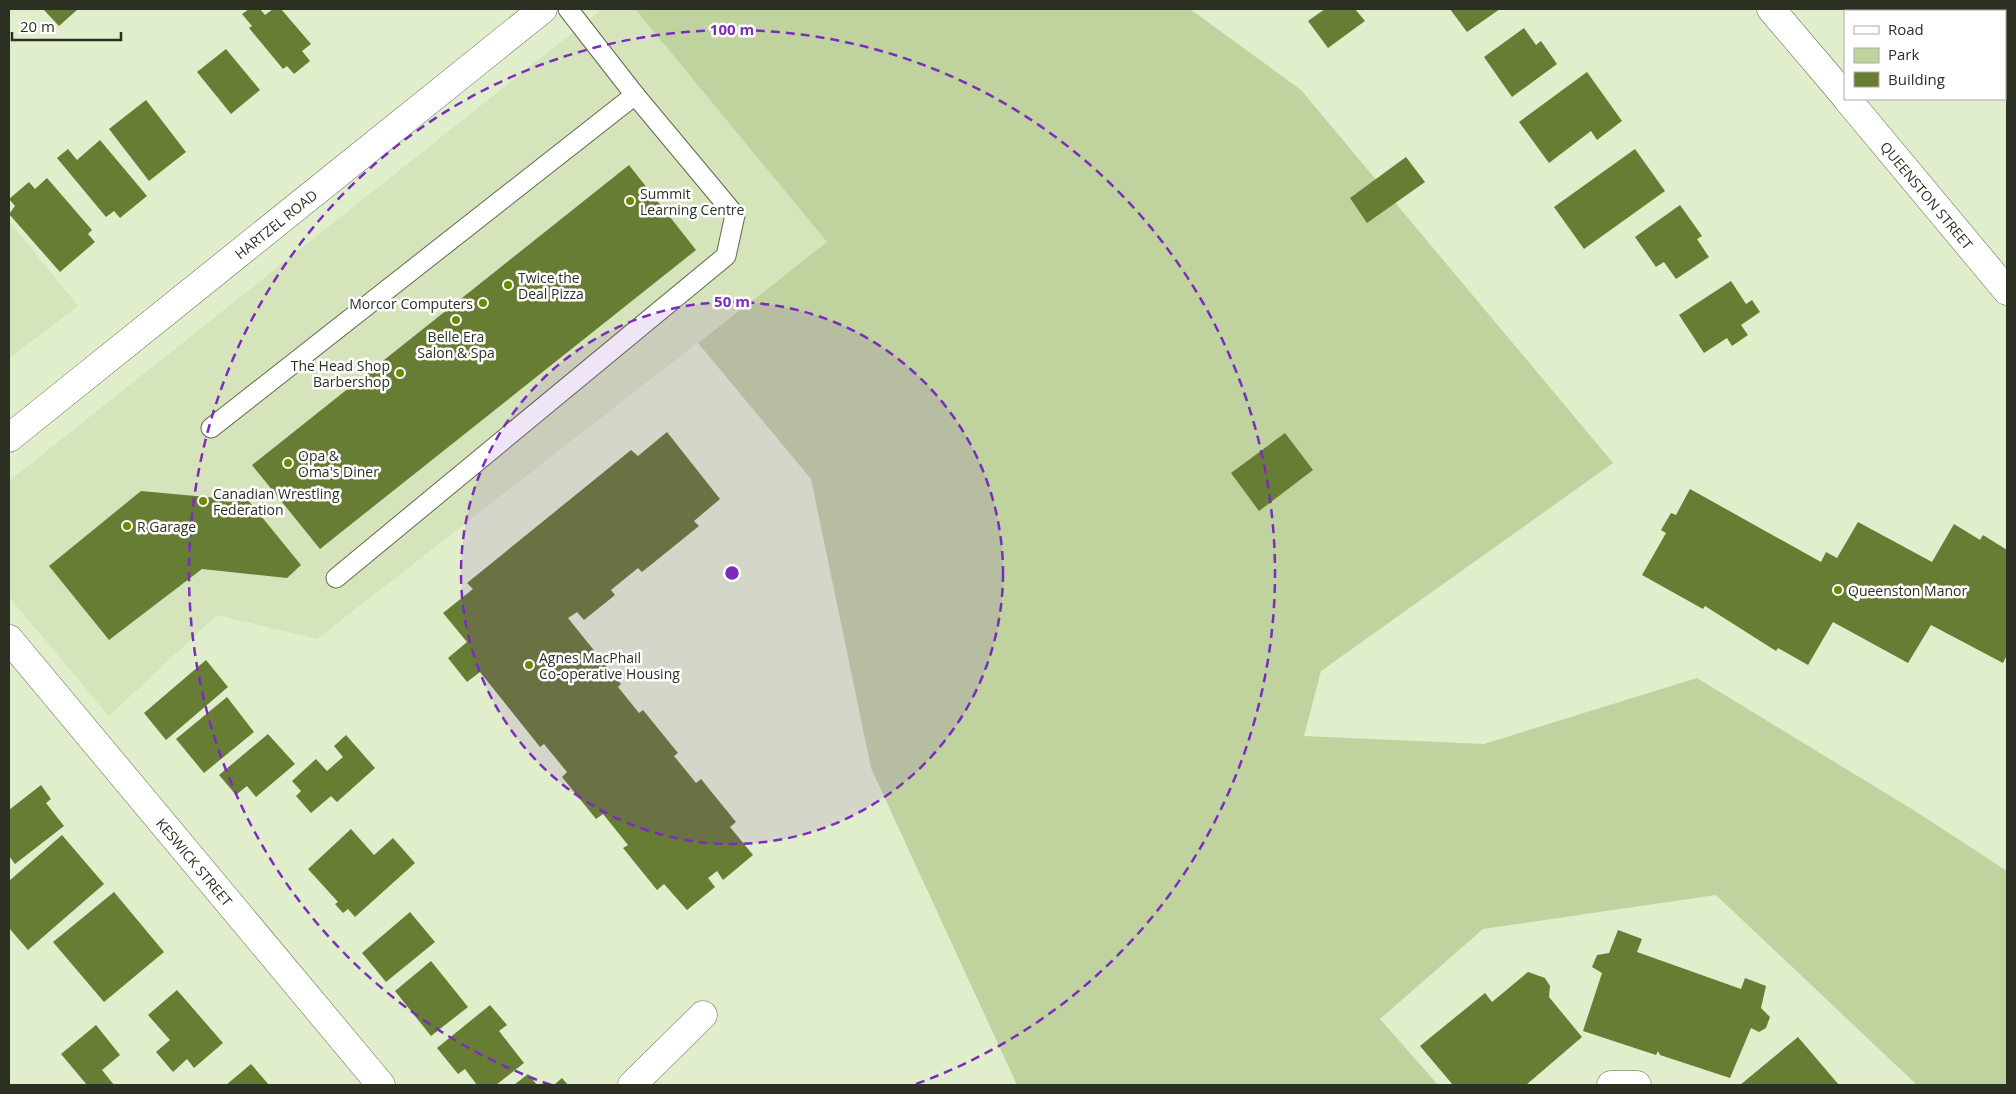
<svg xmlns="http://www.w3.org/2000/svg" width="2016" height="1094" viewBox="0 0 2016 1094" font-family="'Open Sans',sans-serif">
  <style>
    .built { fill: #d6e4bb }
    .green { fill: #c0d29e }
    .building { fill: #687d34 }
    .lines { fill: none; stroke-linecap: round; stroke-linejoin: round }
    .service-casing { stroke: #606a4d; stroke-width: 21 }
    .minor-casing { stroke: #606a4d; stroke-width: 29 }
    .tertiary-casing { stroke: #606a4d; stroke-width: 29 }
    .secondary-casing { stroke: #606a4d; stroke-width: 29 }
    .service { stroke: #fff; stroke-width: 19 }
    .minor { stroke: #fff; stroke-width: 28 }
    .tertiary { stroke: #fff; stroke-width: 28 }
    .secondary { stroke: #fff; stroke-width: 28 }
    .ring { fill: none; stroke: #7b2cbf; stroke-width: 2.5; stroke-dasharray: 9 6 }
    .poi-dot { fill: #6c8903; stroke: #fff; stroke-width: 2 }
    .labels { text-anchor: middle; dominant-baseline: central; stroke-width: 5; stroke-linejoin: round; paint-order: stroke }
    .poi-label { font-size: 14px; fill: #2b3023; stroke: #fff; text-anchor: start }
    .street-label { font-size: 14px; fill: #2b3023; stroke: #fff }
    .centre { fill: #7b2cbf; stroke: #fff; stroke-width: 2.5 }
    .ring-label { font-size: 15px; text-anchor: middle; font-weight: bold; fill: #7b2cbf; stroke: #fff; stroke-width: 5; stroke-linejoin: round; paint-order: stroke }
  </style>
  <rect width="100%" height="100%" fill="#e1eecc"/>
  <g class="built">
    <polygon points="602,9 635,9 827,242 317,639 217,615 109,716 9,597 9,481"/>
    <polygon points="9,221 78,306 9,358"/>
  </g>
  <polygon class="green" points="635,9 1190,9 1301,90 1613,463 1321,671 1304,736 1484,744 1697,678 1915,811 2007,871 2007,1085 1917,1085 1716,895 1483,929 1380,1019 1438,1085 1017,1085 871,768 811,479 698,343 827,242"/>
  <g class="building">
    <polygon points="43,9 78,9 59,26"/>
    <polygon points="249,9 260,9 265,15 273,9 281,9 311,44 302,51 310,61 294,74 287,66 283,69 249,28 252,26 242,14"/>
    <polygon points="1325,9 1355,9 1365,21 1328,48 1308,21"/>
    <polygon points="1450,9 1500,9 1467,32"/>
    <polygon points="1999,9 2007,9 2007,67 2005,69 2005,11 1996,11"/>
    <polygon points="1524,28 1536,45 1541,41 1557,64 1512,97 1484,57"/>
    <polygon points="226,49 260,90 231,114 197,72"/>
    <polygon points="1587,72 1622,121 1597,140 1591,131 1549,163 1519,122"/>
    <polygon points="146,100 186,152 149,181 109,129"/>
    <polygon points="100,140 147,196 120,218 114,211 106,217 57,158 68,149 77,160"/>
    <polygon points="1635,149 1665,191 1584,249 1554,207"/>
    <polygon points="1406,157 1425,182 1367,223 1350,198"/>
    <polygon points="629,165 696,250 320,549 252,465"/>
    <polygon points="47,178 92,230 88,234 95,242 60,272 9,214 15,206 9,199 29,182 35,189"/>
    <polygon points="1680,205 1702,236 1697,239 1709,257 1676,279 1664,262 1656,267 1635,237"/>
    <polygon points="1731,281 1746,304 1752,300 1760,312 1741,325 1748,335 1732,346 1727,338 1704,353 1679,315"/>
    <polygon points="667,432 720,499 694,521 699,526 642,572 638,568 611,590 615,595 584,620 577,612 568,618 621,684 618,687 639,713 643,710 678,753 674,756 696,783 701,779 736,822 730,827 753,855 723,880 717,871 708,878 715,887 687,910 664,884 657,890 623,848 628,845 603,814 596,819 562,777 567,772 544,744 540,747 480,672 467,682 448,658 467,642 443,613 473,589 467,583 631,450 638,456"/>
    <polygon points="1285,433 1313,470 1259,511 1231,473"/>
    <polygon points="239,489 301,565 287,578 202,569 109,640 49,566 141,491 228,499"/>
    <polygon points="1690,489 1821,562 1826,552 1837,558 1858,522 1932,562 1954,524 1980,540 1983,535 2007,550 2007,655 2003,663 1931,625 1908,663 1833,622 1808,665 1778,648 1776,651 1705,606 1703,609 1642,575 1666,533 1661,530 1671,513 1676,515"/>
    <polygon points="206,660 228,687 166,740 144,713"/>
    <polygon points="227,697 254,732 204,773 176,739"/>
    <polygon points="268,734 295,764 256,797 247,786 236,795 219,775"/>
    <polygon points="346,735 375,768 337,802 331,796 311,813 296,796 301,791 292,781 316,759 327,771 343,757 334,746"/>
    <polygon points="41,785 51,799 46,803 64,826 15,864 9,856 9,810"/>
    <polygon points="351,829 374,855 393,838 415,863 355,917 348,909 343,913 335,904 338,902 308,869"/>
    <polygon points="62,835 104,884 28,950 9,928 9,881"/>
    <polygon points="114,892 164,952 104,1002 53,942"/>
    <polygon points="410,912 435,942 386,982 362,953"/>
    <polygon points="1618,930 1642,939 1637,952 1741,989 1745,978 1766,986 1761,1008 1770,1017 1766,1028 1759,1032 1751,1028 1730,1078 1660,1055 1658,1051 1656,1055 1583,1031 1602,973 1592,967 1597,955 1609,953"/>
    <polygon points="431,961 468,1007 431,1036 395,991"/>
    <polygon points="1528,972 1545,978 1550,986 1549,997 1582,1037 1526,1085 1453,1085 1420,1046 1485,993 1492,1002"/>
    <polygon points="177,990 223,1043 194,1068 187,1059 173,1072 156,1052 170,1040 148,1015"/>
    <polygon points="490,1005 507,1025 499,1031 524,1063 496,1085 477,1085 465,1069 458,1074 437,1048"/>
    <polygon points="96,1025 120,1055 102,1070 114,1085 87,1085 61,1054"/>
    <polygon points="1798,1037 1839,1085 1740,1085"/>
    <polygon points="251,1064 269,1085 226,1085"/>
    <polygon points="528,1074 537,1085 514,1085"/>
    <polygon points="562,1078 568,1085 554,1085"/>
  </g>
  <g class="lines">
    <defs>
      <g id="service">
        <polyline points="568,9 635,95"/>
        <polyline points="211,428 635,95 735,215 726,256 336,578"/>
      </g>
      <g id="minor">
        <path id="s1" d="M9,639l372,446"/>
        <polyline points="632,1085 703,1015"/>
        <polyline points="1611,1085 1637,1085"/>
      </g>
      <g id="tertiary">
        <path id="s2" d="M9,438l534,-429"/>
      </g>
      <g id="secondary">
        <polyline points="1771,9 1845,96"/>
        <path id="s3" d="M1847,99l160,192"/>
      </g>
    </defs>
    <use href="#service" class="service-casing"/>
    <use href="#minor" class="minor-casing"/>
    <use href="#tertiary" class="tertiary-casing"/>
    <use href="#secondary" class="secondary-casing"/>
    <use href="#service" class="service"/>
    <use href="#minor" class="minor"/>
    <use href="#tertiary" class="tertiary"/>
    <use href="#secondary" class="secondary"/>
  </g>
  <circle cx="732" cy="573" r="271" fill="#7b2cbf" fill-opacity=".12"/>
  <g class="ring">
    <circle cx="732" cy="573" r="271"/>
    <path d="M551 1085A543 543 0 1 1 913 1085"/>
  </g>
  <g class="poi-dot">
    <circle cx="630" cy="201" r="5"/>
    <circle cx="508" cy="285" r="5"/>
    <circle cx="483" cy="303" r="5"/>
    <circle cx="456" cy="320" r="5"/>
    <circle cx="400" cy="373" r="5"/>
    <circle cx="288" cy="463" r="5"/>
    <circle cx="203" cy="501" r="5"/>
    <circle cx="127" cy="526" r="5"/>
    <circle cx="1838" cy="590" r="5"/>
    <circle cx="529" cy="665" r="5"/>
  </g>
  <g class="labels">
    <g class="poi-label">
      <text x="640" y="193">Summit<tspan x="640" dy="16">Learning Centre</tspan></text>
      <text x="518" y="277">Twice the<tspan x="518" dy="16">Deal Pizza</tspan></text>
      <text x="473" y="303" text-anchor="end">Morcor Computers</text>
      <text x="456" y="336" text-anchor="middle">Belle Era<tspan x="456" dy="16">Salon &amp; Spa</tspan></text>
      <text x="390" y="365" text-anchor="end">The Head Shop<tspan x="390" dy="16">Barbershop</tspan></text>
      <text x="298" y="455">Opa &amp;<tspan x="298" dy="16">Oma's Diner</tspan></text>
      <text x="213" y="493">Canadian Wrestling<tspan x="213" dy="16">Federation</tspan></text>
      <text x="137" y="526">R Garage</text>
      <text x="1848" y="590">Queenston Manor</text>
      <text x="539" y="657">Agnes MacPhail<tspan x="539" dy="16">Co-operative Housing</tspan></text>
    </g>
    <g class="street-label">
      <text stroke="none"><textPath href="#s3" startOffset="125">QUEENSTON STREET</textPath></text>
      <text stroke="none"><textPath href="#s2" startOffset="342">HARTZEL ROAD</textPath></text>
      <text stroke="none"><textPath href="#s1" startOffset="290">KESWICK STREET</textPath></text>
    </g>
  </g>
  <circle cx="732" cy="573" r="8" class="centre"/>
  <g class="ring-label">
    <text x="732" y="35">100 m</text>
    <text x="732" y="307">50 m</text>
  </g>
  <rect width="2016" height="1094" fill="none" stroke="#2b3023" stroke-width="20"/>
  <rect x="1844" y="10" width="162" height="90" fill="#ffffff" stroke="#aaaca7"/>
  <rect x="1854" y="26" width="25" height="8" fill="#ffffff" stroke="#aaaca7"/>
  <text x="1888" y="35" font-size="15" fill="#2b3023">Road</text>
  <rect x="1854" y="48" width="25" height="15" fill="#c0d29e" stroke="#aaaca7"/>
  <text x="1888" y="60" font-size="15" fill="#2b3023">Park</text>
  <rect x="1854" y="72" width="25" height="15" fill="#687d34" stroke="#aaaca7"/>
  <text x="1888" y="85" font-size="15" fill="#2b3023">Building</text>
  <path d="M12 32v8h109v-8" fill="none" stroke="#2b3023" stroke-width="2.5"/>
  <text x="20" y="32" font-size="15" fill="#2b3023" stroke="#ffffff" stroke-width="4" paint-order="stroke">20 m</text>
</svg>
